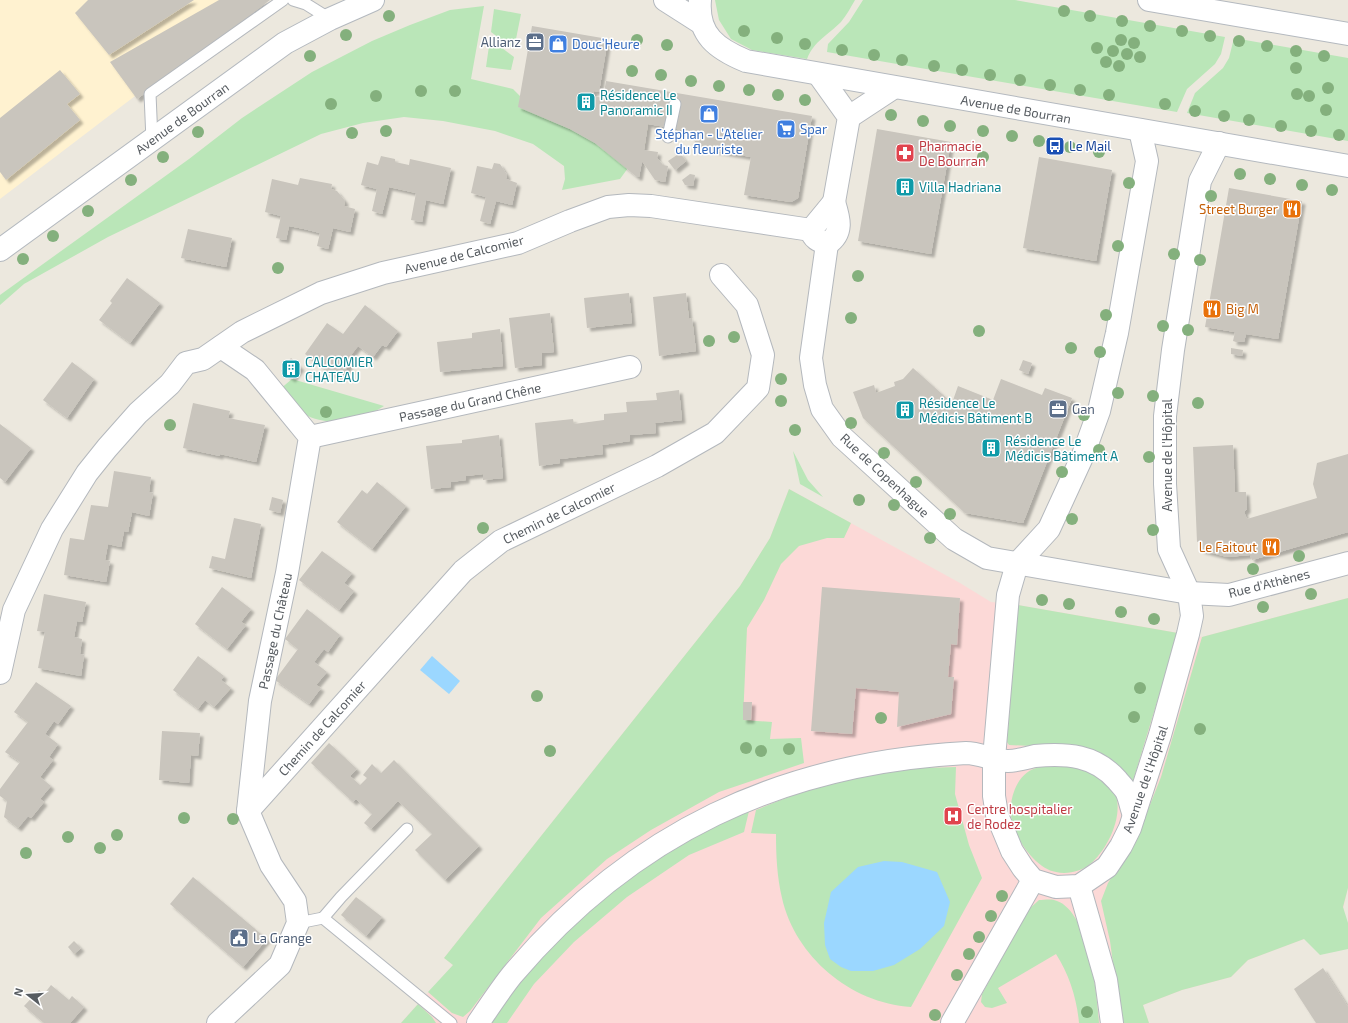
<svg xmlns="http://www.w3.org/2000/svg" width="1348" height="1023" viewBox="0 0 1348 1023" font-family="'Exo 2',sans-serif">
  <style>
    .commercial { fill: #fff2d0 }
    .medical { fill: #fcd9d7 }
    .green { fill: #bae6b8 }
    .water { fill: #9bd7ff }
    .building { fill: #c9c5bd; filter: url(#shadow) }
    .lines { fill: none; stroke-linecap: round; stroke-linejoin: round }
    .lane-casing { stroke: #b4b8bd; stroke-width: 13 }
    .street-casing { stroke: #b4b8bd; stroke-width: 24 }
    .secondary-casing { stroke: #b4b9bf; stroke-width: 24 }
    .lane { stroke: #fff; stroke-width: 11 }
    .street { stroke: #fff; stroke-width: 22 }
    .secondary { stroke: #fff; stroke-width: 22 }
    .tree { fill: #84b07d }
    .labels { text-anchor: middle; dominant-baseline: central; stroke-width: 3; stroke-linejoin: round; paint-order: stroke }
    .service-label { font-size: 13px; fill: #4e5e75; stroke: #fff; text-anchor: start }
    .shop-label { font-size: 13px; fill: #366cbe; stroke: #fff; text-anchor: start }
    .culture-label { font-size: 13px; fill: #0d838f; stroke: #fff; text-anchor: start }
    .street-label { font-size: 13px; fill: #575c61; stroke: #fff }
    .health-label { font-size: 13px; fill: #be3a42; stroke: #fff; text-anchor: start }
    .transit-label { font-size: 13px; fill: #164399; stroke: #fff; text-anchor: start }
    .food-label { font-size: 13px; fill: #c56008; stroke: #fff; text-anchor: end }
  </style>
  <defs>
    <filter id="shadow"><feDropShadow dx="3.5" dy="3.5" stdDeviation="1" flood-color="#0004"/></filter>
  </defs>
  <rect width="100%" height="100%" fill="#ece8de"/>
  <polygon class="commercial" points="0,0 261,0 0,199"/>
  <polygon class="medical" points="789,489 960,583 991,602 1018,605 1202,637 1348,598 1348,888 1339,926 1248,960 1231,977 1182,990 1143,1005 1149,1023 401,1023 453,965 444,958 740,586 770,538"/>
  <g class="green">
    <path d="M715,0h140c-4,7 -9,16 -14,22 -13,13 -27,19 -34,37l-55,-9 -21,-11 -12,-19z"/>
    <polygon points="863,0 1015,0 1225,37 1221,54 1215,64 1187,89 1177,112 827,52 828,44 849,22"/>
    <polygon points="484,6 471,79 513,89 520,96 519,107 570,129 595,143 628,168 620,179 562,190 565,179 564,166 533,144 495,131 443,121 404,117 363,123 321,134 108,237 24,284 0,305 0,295 189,159 242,118 312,72 372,41 410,25 450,10"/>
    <polygon points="494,9 521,14 514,49 491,32"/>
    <polygon points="1234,38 1348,58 1348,141 1187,113 1195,93 1223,68 1229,58"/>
    <polygon points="490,39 514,57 511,70 486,67"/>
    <path d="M292,379l92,27c-22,15 -55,22 -80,8 -9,-5 -17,-17 -25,-24z"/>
    <polygon points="793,451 808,480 823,497 800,484"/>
    <polygon points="789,489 851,523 844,538 827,538 799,546 781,564 764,600 747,628 743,720 772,722 770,739 801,738 804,763 719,792 651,830 607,859 541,918 470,1011 463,1017 452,1013 428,992 453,965 444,958 740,586 770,538"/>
    <polygon points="1348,598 1348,888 1343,907 1348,923 1348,949 1320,955 1304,939 1248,960 1231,977 1182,990 1143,1005 1149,1023 1121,1023 1110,941 1101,901 1108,883 1138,835 1161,777 1202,637"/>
    <polygon points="1018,605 1178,633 1133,781 1131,781 1070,748 1009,745 1007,742"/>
    <path d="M1070,764c10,1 16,5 24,11 5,3 12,6 16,10 19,21 -1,64 -20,79 -8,7 -23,11 -34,8 -21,-3 -44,-37 -45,-57 -2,-18 7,-42 25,-47 10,-3 23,-3 34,-4z"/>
    <path d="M956,767l-1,27 14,51 13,33 -71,129c-61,-4 -116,-51 -129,-109 -5,-21 -6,-43 -6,-64l-25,-1 5,-23c45,-19 91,-33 139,-40 20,-3 41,-2 61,-3z"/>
    <path d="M749,811l-5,21 -55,23 -62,42 -53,45 -40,42 -27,39h-16c47,-70 110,-130 182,-174 24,-15 51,-26 76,-38z"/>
    <path d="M1039,900c4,0 11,-1 15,0 35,8 43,93 45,123h-20c-2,-24 -10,-49 -23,-69l-58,34 9,15 -15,5 -7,-1 -4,-5 1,-8 46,-84z"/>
    <polygon points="418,1004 432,1017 436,1023 401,1023"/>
  </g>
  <g class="water">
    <polygon points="432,656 460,681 449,694 420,670"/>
    <polygon points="884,861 902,862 937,872 950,902 944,926 920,949 894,965 873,971 851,971 841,967 830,959 825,945 824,923 831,892 858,867"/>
  </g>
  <g class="building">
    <polygon points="88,0 194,0 109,55 75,13"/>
    <polygon points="219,0 270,0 137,99 110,62"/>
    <polygon points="532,26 608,39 599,92 594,91 593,96 603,98 606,81 812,116 798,198 791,202 744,195 751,157 700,148 692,138 694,132 648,124 644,150 658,152 657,158 663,165 668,166 665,182 655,180 642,161 639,177 637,177 595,143 570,129 518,107"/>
    <polygon points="60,70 80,94 67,104 80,120 6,180 0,172 0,118"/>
    <polygon points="877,129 951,142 931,254 858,241"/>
    <polygon points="680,153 686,161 675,170 668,161"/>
    <polygon points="381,156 395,159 395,162 409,165 410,159 451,168 443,204 426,200 422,222 411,220 416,193 389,187 382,214 372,211 377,189 361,185 367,162 378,165"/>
    <polygon points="1039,157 1112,170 1096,261 1023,248"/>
    <polygon points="494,163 500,164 507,175 506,179 517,183 512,205 496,201 490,224 480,221 486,197 471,193 477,166 492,169"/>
    <polygon points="690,174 695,175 693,186 685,185 682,180"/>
    <polygon points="300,178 332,184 331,189 337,191 345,201 344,206 355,209 350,232 333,228 328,249 317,246 320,233 304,229 289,226 286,240 276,238 281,216 265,212 272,179 298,185"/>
    <polygon points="1229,188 1302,201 1278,339 1246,334 1244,342 1236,342 1233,341 1235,332 1205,327"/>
    <polygon points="188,229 232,238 226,267 181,258"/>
    <polygon points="127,278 160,303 130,343 99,320 112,303 110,301"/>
    <polygon points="629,293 632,323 587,328 584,298"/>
    <polygon points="686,293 689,319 692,318 696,351 659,356 653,297"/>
    <polygon points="365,305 398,331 386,347 382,345 373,357 358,346 348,359 352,361 339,379 305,354 327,323 343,334"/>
    <polygon points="550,313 554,352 542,353 542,365 515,368 509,318"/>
    <polygon points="500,329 503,366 440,372 437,342 472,338 472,333"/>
    <polygon points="1231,348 1243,350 1242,356 1231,354"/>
    <polygon points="291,358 301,367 292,379 281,371"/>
    <polygon points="1023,360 1032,363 1028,374 1019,370"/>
    <polygon points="72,362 94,379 67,418 43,400"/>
    <polygon points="913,368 952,403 958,386 993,400 1001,379 1042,395 1045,388 1072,398 1023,523 965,513 863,418 853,392 874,385 876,393 895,386 894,382 903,379"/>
    <polygon points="679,390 682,420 655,423 656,433 630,435 630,441 602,445 603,454 560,459 560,463 539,466 535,423 573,419 574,424 604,420 604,414 627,412 626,402 657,400 656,393"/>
    <polygon points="193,403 230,411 228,418 265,425 256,462 220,454 220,456 183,448"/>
    <polygon points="0,424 31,448 5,482 0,478"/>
    <polygon points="499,435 503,478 483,480 483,474 466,476 466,480 451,482 451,487 431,489 426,446 462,443 462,440"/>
    <polygon points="1233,445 1235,492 1246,492 1247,509 1244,512 1247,519 1317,498 1313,484 1317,463 1348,454 1348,532 1252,560 1250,555 1227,557 1201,550 1200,541 1197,542 1193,447"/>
    <polygon points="114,471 151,477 149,492 153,493 149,516 132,512 128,532 124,531 121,547 108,544 105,560 110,561 106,582 64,575 70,538 84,540 91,505 108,507"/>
    <polygon points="377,482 406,506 372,549 337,522 362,490 367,494"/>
    <polygon points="272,497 283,500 280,513 269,510"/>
    <polygon points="234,518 261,524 251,578 209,568 212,556 225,559"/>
    <polygon points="322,551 352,573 344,583 354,591 339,610 299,580"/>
    <polygon points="222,587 251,609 241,622 246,625 227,649 195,624"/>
    <polygon points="822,587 960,598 957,645 951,644 948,677 954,677 951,714 897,727 899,692 856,688 852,734 811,731"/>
    <polygon points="44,594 86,602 82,622 77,621 74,637 82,639 80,654 84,655 81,676 38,668 45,632 37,631"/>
    <polygon points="307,609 340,635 328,652 324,649 314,662 327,672 316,685 321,688 309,704 275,680 298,649 285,639"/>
    <polygon points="198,656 224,676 221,680 231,688 214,707 205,700 198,709 173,690"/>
    <polygon points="36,682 71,706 58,724 54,721 45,734 58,744 49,757 53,760 40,777 51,786 40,799 44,802 31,818 28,816 18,828 4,817 7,801 0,796 0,789 20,762 5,752 28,722 14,712"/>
    <polygon points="743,702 752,702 751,720 743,720"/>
    <polygon points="162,731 200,733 198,756 191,755 189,783 159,780"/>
    <polygon points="329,743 357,769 350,776 360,785 367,778 363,775 372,764 381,773 394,760 479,846 445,880 415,850 432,834 398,801 371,829 364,823 372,814 356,799 353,802 311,763"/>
    <polygon points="193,877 267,939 243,967 170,904"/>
    <polygon points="356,897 382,917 366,936 341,915"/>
    <polygon points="74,941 81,948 74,954 68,947"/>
    <polygon points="1323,968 1348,1007 1348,1023 1316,1023 1294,989"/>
    <polygon points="51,985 69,1000 72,996 84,1007 70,1023 44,1023 24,1006 39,990 44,994"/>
  </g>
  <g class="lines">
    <defs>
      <g id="lane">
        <polyline points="293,0 306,4 330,19"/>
        <polyline points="668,137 675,104"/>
        <polyline points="152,140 150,94 283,0"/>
        <polyline points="323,918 341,897 407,829"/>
        <polyline points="298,923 323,918 451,1023"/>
      </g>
      <g id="street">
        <polyline points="819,75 849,117 834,202"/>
        <polyline points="849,117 893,88"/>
        <polyline points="1140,130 1147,161 1117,333 1099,411 1083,455 1049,529 1017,564 1008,595 994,758 994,796 997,815 1012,851 1023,868 1033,880 1056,887 1079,886 1107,867 1121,846 1130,828 1160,735 1188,634 1192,616 1189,593 1169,549 1165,484 1165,416 1173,350 1200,181 1219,143"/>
        <path d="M834,202c5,16 10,31 -7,42 -8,-3 -14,-5 -16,-14z"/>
        <polyline points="827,244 811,358 815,385 822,409 842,437 954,539 987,558 1189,593 1229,595 1348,563"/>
        <polyline points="310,437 630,367"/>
        <polyline points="0,673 14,610 52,529 87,473 107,448 138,413 170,384 186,363 203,359 242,332 321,293 383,273 518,243 570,221 608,207 629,205 651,206 811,230"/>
        <polyline points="248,811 463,571 501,541 657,466 715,433 758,388 763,355 747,305 721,275"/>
        <polyline points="1079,886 1106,980 1112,1023"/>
        <polyline points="218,1023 280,965 298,923 295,901 271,865 248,811 260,701 287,573 310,437 255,370 221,347"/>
        <path d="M478,1023c11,-16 22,-33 34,-48 120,-142 269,-212 454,-222 14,0 28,8 42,8 9,0 18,-3 27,-5 32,-3 60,-1 82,24 3,4 8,8 10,13 3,7 4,15 7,22"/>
        <polyline points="952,1023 1033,880"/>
      </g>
      <g id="secondary">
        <polyline points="665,0 701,23"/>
        <path d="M700,0c-3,35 17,49 46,61l602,105"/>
        <polyline points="1149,0 1348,34"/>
        <polyline points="0,250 285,43 330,19 373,0"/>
      </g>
    </defs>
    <use href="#lane" class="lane-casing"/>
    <use href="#street" class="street-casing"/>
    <use href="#secondary" class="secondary-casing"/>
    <use href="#lane" class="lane"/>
    <use href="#street" class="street"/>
    <use href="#secondary" class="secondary"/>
  </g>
  <g class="tree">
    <circle cx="1064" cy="11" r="6"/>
    <circle cx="389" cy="16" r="6"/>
    <circle cx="1090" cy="16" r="6"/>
    <circle cx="1122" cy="21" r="6"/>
    <circle cx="1150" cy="26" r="6"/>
    <circle cx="744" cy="31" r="6"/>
    <circle cx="1182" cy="31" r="6"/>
    <circle cx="346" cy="35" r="6"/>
    <circle cx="1210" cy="36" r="6"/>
    <circle cx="777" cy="38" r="6"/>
    <circle cx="637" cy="40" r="6"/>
    <circle cx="1121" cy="40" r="6"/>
    <circle cx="1239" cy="41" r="6"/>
    <circle cx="1134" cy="43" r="6"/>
    <circle cx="805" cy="44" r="6"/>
    <circle cx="667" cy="45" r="6"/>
    <circle cx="1267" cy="46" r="6"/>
    <circle cx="1097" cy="48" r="6"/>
    <circle cx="842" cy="50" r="6"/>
    <circle cx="1113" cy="51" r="6"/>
    <circle cx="1296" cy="51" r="6"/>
    <circle cx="1127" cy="54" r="6"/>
    <circle cx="874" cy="55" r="6"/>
    <circle cx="310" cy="56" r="6"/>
    <circle cx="1324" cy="56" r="6"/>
    <circle cx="1140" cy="57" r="6"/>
    <circle cx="902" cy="60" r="6"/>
    <circle cx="1106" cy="62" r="6"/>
    <circle cx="934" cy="66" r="6"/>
    <circle cx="1119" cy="66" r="6"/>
    <circle cx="1296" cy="68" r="6"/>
    <circle cx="962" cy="70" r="6"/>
    <circle cx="632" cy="71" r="6"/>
    <circle cx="661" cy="75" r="6"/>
    <circle cx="990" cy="75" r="6"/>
    <circle cx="1020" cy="80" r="6"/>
    <circle cx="691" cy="81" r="6"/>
    <circle cx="1050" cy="85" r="6"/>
    <circle cx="719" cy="86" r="6"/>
    <circle cx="1328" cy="88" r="6"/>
    <circle cx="749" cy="90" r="6"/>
    <circle cx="1080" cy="90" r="6"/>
    <circle cx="421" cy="91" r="6"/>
    <circle cx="455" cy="91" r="6"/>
    <circle cx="1297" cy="94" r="6"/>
    <circle cx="778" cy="95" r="6"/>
    <circle cx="1109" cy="95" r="6"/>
    <circle cx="376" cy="96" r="6"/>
    <circle cx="1309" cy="96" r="6"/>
    <circle cx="805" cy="100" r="6"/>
    <circle cx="331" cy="104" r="6"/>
    <circle cx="1165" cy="104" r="6"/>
    <circle cx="1326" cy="110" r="6"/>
    <circle cx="1195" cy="111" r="6"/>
    <circle cx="891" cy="115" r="6"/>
    <circle cx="1224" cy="116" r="6"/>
    <circle cx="1249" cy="120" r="6"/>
    <circle cx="923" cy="121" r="6"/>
    <circle cx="950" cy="126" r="6"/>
    <circle cx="1281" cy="126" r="6"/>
    <circle cx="386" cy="131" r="6"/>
    <circle cx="983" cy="131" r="6"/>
    <circle cx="1311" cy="131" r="6"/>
    <circle cx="198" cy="132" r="6"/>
    <circle cx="352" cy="133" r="6"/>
    <circle cx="1339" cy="135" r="6"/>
    <circle cx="1012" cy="136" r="6"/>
    <circle cx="1039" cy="141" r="6"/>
    <circle cx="1070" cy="147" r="6"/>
    <circle cx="1099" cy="152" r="6"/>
    <circle cx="163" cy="157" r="6"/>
    <circle cx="983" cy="157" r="6"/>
    <circle cx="1240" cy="174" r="6"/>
    <circle cx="1270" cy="179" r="6"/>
    <circle cx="131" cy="180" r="6"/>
    <circle cx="1129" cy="183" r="6"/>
    <circle cx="1302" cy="185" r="6"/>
    <circle cx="1332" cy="190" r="6"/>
    <circle cx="1211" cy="196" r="6"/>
    <circle cx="88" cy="211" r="6"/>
    <circle cx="53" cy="236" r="6"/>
    <circle cx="1118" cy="246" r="6"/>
    <circle cx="1174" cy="254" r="6"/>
    <circle cx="23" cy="259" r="6"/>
    <circle cx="1200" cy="260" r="6"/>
    <circle cx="278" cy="268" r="6"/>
    <circle cx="858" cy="276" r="6"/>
    <circle cx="1106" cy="315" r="6"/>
    <circle cx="851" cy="318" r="6"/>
    <circle cx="1163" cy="326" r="6"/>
    <circle cx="1188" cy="330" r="6"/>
    <circle cx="979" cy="331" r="6"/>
    <circle cx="734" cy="337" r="6"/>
    <circle cx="709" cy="341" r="6"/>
    <circle cx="1071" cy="348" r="6"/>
    <circle cx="1100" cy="352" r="6"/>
    <circle cx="781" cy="379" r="6"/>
    <circle cx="1118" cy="393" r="6"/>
    <circle cx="1153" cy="396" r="6"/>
    <circle cx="781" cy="401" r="6"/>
    <circle cx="1198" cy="403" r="6"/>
    <circle cx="326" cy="412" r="6"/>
    <circle cx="1084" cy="415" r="6"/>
    <circle cx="851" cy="423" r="6"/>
    <circle cx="170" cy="425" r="6"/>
    <circle cx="795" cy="430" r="6"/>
    <circle cx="1099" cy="450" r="6"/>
    <circle cx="884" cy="453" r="6"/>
    <circle cx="1149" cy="457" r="6"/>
    <circle cx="1062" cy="472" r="6"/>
    <circle cx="916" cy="482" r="6"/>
    <circle cx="859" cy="500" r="6"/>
    <circle cx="894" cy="505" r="6"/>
    <circle cx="950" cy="514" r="6"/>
    <circle cx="1072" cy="519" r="6"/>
    <circle cx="483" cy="528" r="6"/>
    <circle cx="1153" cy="530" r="6"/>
    <circle cx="930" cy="538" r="6"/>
    <circle cx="1299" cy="556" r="6"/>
    <circle cx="1253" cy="569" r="6"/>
    <circle cx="1311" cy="594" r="6"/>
    <circle cx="1042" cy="600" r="6"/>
    <circle cx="1069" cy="604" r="6"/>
    <circle cx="1263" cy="607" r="6"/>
    <circle cx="1121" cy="612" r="6"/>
    <circle cx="1154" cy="619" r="6"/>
    <circle cx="1140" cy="688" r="6"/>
    <circle cx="537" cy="696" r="6"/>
    <circle cx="1134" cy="717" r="6"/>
    <circle cx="881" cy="718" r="6"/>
    <circle cx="1200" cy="729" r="6"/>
    <circle cx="746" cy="748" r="6"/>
    <circle cx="789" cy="749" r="6"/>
    <circle cx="550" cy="751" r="6"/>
    <circle cx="761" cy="751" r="6"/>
    <circle cx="184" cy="818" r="6"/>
    <circle cx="233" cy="819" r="6"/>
    <circle cx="117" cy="835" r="6"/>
    <circle cx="68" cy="837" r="6"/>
    <circle cx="100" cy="848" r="6"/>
    <circle cx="26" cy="853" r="6"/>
    <circle cx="1002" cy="896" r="6"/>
    <circle cx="991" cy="916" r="6"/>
    <circle cx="979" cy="937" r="6"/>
    <circle cx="969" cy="954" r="6"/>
    <circle cx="957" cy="975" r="6"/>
    <circle cx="1087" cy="1012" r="6"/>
    <circle cx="935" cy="1015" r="6"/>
  </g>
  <defs>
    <symbol id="office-square" viewBox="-11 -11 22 22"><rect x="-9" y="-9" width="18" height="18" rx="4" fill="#5c6f8a" stroke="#fff"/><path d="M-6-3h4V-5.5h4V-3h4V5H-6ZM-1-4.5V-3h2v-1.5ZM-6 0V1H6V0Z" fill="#fff"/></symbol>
    <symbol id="shop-square" viewBox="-11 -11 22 22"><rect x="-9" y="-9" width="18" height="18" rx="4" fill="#3f7fe0" stroke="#fff"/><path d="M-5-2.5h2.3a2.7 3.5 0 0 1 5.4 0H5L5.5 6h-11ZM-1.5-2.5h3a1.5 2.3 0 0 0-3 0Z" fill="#fff"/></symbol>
    <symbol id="building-square" viewBox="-11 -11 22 22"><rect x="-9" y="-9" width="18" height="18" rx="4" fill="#0f9aa8" stroke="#fff"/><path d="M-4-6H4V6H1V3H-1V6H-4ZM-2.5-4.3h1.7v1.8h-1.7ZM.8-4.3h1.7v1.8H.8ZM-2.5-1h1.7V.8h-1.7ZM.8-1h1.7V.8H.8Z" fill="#fff"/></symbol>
    <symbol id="supermarket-square" viewBox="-11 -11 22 22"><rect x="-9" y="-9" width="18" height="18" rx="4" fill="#3f7fe0" stroke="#fff"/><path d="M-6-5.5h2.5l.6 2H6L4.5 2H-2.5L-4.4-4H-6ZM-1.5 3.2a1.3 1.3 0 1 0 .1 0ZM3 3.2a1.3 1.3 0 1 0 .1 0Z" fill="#fff"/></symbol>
    <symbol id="bus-square" viewBox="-11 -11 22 22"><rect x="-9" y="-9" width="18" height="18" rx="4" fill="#1a4fb4" stroke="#fff"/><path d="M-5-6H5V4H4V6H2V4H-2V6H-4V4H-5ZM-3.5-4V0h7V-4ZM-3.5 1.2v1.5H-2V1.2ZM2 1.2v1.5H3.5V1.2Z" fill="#fff"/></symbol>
    <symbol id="pharmacy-square" viewBox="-11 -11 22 22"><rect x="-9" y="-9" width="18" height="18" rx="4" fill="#e0444e" stroke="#fff"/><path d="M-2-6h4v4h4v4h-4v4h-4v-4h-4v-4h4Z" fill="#fff"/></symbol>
    <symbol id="restaurant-square" viewBox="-11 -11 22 22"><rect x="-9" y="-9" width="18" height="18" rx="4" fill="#e8710a" stroke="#fff"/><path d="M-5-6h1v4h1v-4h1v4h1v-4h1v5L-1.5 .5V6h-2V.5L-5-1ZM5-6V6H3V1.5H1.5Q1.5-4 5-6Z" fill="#fff"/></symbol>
    <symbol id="hospital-square" viewBox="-11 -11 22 22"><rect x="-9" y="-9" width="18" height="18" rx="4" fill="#e0444e" stroke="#fff"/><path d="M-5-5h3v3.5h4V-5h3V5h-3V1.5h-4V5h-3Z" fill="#fff"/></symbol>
    <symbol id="civic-square" viewBox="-11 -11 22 22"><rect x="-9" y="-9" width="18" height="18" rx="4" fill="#5c6f8a" stroke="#fff"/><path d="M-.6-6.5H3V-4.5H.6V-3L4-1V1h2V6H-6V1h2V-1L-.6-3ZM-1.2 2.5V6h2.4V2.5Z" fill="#fff"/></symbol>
  </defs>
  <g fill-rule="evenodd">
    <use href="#office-square" x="524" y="31" width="22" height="22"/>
    <use href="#shop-square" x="547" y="33" width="22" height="22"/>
    <use href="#building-square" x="575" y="91" width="22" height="22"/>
    <use href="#shop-square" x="698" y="103" width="22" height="22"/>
    <use href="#supermarket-square" x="775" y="118" width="22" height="22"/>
    <use href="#bus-square" x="1044" y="135" width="22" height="22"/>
    <use href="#pharmacy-square" x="894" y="142" width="22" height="22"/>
    <use href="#building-square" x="894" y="176" width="22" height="22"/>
    <use href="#restaurant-square" x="1281" y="198" width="22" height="22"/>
    <use href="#restaurant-square" x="1201" y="298" width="22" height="22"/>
    <use href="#building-square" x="280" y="358" width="22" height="22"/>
    <use href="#office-square" x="1047" y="398" width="22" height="22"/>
    <use href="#building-square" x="894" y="399" width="22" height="22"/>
    <use href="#building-square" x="980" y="437" width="22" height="22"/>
    <use href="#restaurant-square" x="1260" y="536" width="22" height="22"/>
    <use href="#hospital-square" x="942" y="805" width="22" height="22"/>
    <use href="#civic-square" x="228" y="927" width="22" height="22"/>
  </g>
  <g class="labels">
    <g class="service-label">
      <text x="521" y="42" text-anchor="end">Allianz</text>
      <text x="1072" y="409">Gan</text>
      <text x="253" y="938">La Grange</text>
    </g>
    <g class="shop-label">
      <text x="572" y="44">Douc’Heure</text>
      <text x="800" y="129">Spar</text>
      <text x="709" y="134" text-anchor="middle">Stéphan - L’Atelier<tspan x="709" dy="15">du fleuriste</tspan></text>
    </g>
    <g class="culture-label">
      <text x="600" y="95">Résidence Le<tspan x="600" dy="15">Panoramic II</tspan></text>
      <text x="919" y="187">Villa Hadriana</text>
      <text x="305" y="362">CALCOMIER<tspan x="305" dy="15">CHATEAU</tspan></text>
      <text x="919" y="403">Résidence Le<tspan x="919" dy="15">Médicis Bâtiment B</tspan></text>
      <text x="1005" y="441">Résidence Le<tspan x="1005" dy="15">Médicis Bâtiment A</tspan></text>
    </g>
    <g class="street-label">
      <text transform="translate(1016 109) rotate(10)">Avenue de Bourran</text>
      <text transform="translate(182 118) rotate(-36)">Avenue de Bourran</text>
      <text transform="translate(464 254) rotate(-14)">Avenue de Calcomier</text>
      <text transform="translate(470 402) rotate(-12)">Passage du Grand Chêne</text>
      <text transform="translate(1167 455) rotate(-90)">Avenue de l'Hôpital</text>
      <text transform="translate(885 475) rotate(43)">Rue de Copenhague</text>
      <text transform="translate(559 513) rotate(-26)">Chemin de Calcomier</text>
      <text transform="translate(1269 583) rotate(-14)">Rue d'Athènes</text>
      <text transform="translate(275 631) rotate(-78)">Passage du Château</text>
      <text transform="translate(322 728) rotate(-48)">Chemin de Calcomier</text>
      <text transform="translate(1145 779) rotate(-71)">Avenue de l'Hôpital</text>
    </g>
    <g class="health-label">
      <text x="919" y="146">Pharmacie<tspan x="919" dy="15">De Bourran</tspan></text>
      <text x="967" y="809">Centre hospitalier<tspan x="967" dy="15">de Rodez</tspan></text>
    </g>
    <g class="transit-label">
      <text x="1069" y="146">Le Mail</text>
    </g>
    <g class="food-label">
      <text x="1278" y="209">Street Burger</text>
      <text x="1226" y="309" text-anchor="start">Big M</text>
      <text x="1257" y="547">Le Faitout</text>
    </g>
  </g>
  <g transform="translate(28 995) rotate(287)" stroke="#ffffff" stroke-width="3" paint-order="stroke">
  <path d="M0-3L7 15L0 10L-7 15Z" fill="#575c61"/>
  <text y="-6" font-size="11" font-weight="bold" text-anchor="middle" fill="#575c61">N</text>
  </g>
</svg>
